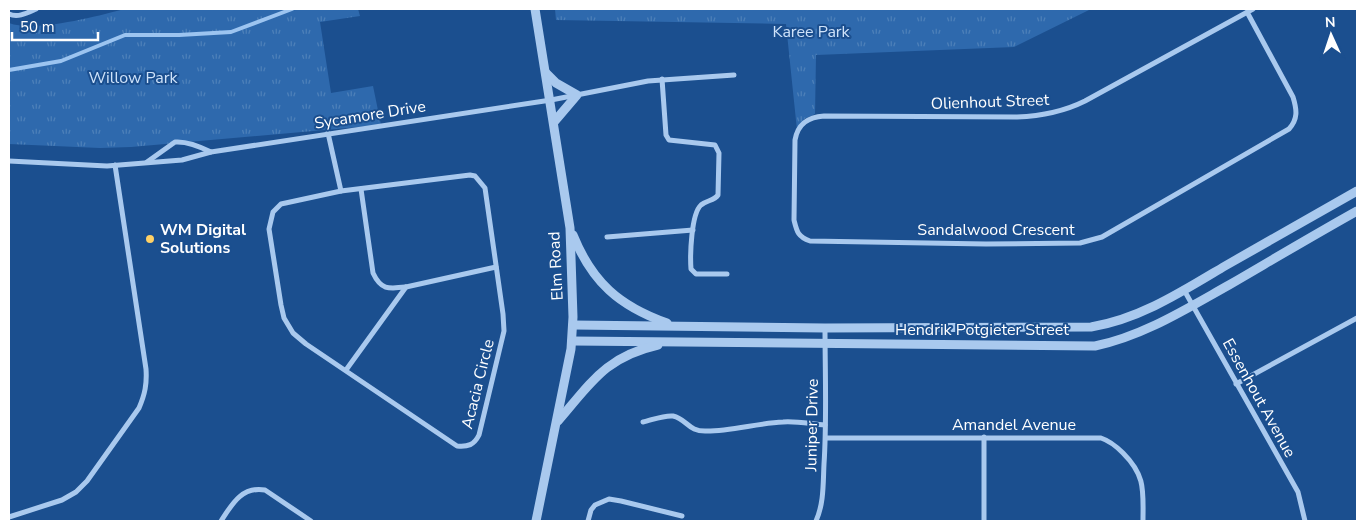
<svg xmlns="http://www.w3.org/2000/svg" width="1366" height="530" viewBox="0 0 1366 530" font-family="'Nunito Sans',sans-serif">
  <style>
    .park { fill: url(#park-tufts) }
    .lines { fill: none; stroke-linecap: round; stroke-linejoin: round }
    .stream { stroke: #9cc4f0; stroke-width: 4 }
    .minor { stroke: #a9c9ee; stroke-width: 5 }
    .tertiary { stroke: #a9c9ee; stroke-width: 9 }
    .poi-dot { fill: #ffd166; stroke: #1b4f8f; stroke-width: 2 }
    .labels { text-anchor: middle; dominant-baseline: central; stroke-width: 4; stroke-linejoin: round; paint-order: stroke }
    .park-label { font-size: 16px; fill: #cfe3fa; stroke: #1b4f8f }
    .street-label { font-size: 16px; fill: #fff; stroke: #1b4f8f }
    .poi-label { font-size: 16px; font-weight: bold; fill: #fff; stroke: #1b4f8f; text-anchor: start }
  </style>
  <defs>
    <pattern id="park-tufts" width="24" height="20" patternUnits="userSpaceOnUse" patternTransform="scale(1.25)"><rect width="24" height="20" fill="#2e69ad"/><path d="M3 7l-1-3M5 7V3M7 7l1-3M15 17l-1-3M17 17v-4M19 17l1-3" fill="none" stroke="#4d80b9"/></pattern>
  </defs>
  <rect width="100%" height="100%" fill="#1b4f8f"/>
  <g class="park">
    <path d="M125,9h233l2,7 -40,6 11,71 42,-7 8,39 -250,22 -31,1 -91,-4v-121c26,10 88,-7 116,-14z"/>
    <polygon points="555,9 1091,9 1014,47 816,55 815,114 804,119 797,130 786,24 556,20"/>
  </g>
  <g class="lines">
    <polyline class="stream" points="9,70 61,61 125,35 179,35 231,32 292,9"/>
    <g class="minor">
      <path d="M1247,12l46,85c4,13 5,22 -4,32l-187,108 -22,6 -94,1 -176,-3c-12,-4 -13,-9 -16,-21l1,-80c3,-17 14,-23 29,-24l193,1c25,-1 46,-5 68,-16l168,-92"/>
      <path d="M9,14c9,4 18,-1 27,-5"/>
      <path d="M662,79l4,56 3,5 46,5 4,8 -1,42c-4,6 -11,5 -17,10 -10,9 -11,51 -10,64l5,5h31"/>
      <polyline points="328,133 341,191"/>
      <polyline points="9,161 107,166 182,160 211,152 551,100 648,81 734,75"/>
      <path d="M147,162l28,-20c12,-1 26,5 36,10"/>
      <path d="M470,175l5,1 10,12 18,126 1,17 -25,104c-5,10 -11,12 -22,11l-151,-102 -13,-11 -9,-15 -3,-13 -12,-76 4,-17 8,-8 60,-13z"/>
      <path d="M361,189l12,84c8,17 15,16 33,14l90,-20"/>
      <polyline points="607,237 693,230"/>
      <polyline points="1184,290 1298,492 1305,521"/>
      <polyline points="346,370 406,287"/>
      <polyline points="1236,384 1357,318"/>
      <path d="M643,422c9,-2 21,-7 30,-6 14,3 15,16 34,15 25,0 51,-8 76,-9 14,-1 28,2 42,3"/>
      <path d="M826,438h275c9,3 16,9 22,15 23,23 20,38 20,68"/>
      <path d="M9,517l53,-17 14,-8 11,-11 52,-73c6,-14 8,-24 7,-39l-31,-204"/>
      <path d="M221,521c11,-17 21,-35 44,-31l46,31"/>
      <polyline points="588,521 591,510 595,505 609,499 621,501 682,516"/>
      <path d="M816,521c8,-18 7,-37 8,-57 3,-45 1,-90 1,-136"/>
      <polyline points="984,521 984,437"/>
    </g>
    <g class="tertiary">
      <polyline points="535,9 570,228 573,317 571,349 536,521"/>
      <polyline points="546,73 556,83 577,95 554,122"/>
      <path d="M573,235c19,47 46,71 94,88"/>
      <path d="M573,325l252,3 266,-1c49,-8 92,-36 134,-61 44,-25 88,-50 132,-75"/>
      <path d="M572,341l523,5c48,-10 91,-37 134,-61 43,-25 85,-50 128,-74"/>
      <path d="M558,421c33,-38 47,-64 100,-76"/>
    </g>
  </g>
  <circle class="poi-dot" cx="150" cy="239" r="5"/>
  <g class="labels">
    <g class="park-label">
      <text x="811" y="32">Karee Park</text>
      <text x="133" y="78">Willow Park</text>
    </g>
    <g class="street-label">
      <text transform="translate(990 102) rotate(-2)">Olienhout Street</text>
      <text transform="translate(370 115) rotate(-9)">Sycamore Drive</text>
      <text x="996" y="230">Sandalwood Crescent</text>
      <text transform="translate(556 266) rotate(-93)">Elm Road</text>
      <text x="982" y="330">Hendrik Potgieter Street</text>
      <text transform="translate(478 384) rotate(-76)">Acacia Circle</text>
      <text transform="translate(1259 398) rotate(61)">Essenhout Avenue</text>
      <text transform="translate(812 425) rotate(-89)">Juniper Drive</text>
      <text x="1014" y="425">Amandel Avenue</text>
    </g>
    <g class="poi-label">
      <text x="160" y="230">WM Digital<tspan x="160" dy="18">Solutions</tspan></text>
    </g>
  </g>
  <rect width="1366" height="530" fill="none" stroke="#ffffff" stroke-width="20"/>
  <g transform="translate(1331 35) rotate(357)" stroke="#1b4f8f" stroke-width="4" paint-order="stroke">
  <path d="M0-4L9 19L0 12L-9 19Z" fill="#ffffff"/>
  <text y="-8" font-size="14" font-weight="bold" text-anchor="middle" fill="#ffffff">N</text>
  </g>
  <path d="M12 32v8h86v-8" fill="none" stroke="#ffffff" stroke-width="2.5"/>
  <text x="20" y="32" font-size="15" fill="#ffffff" stroke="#1b4f8f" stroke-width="4" paint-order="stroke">50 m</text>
</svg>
